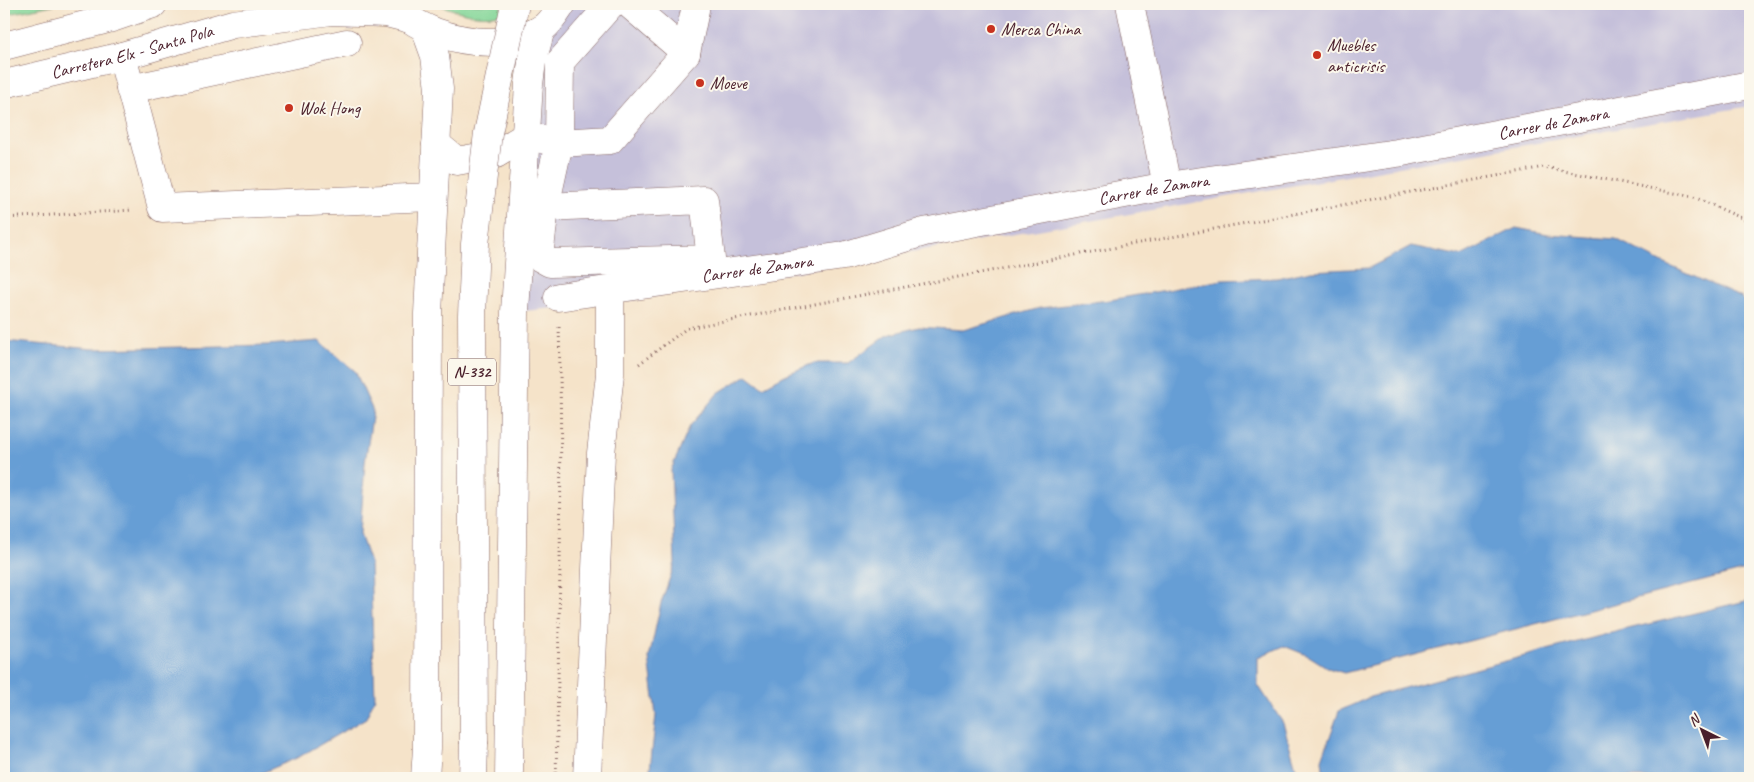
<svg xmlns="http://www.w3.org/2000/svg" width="1754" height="782" viewBox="0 0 1754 782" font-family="Caveat,sans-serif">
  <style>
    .industrial { fill: #c5c0da }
    .green { fill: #83d698; stroke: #667a62 }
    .water { fill: #669ed5; stroke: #585e80 }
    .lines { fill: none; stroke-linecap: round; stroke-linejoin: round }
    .minor-casing { stroke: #866462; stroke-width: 29 }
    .major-casing { stroke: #866462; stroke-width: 29 }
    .highway-casing { stroke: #866462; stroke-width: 29 }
    .path { stroke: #866462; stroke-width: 3; stroke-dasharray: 1 4; stroke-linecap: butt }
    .minor { stroke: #fff; stroke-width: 28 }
    .major { stroke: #fff; stroke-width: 28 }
    .highway { stroke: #fff; stroke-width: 28 }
    .highway-bridge-casing { stroke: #866462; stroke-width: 29; stroke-linecap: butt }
    .highway-bridge { stroke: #fff; stroke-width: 28 }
    .poi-dot { fill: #c8321e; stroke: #fbf7ec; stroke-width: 2 }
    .labels { text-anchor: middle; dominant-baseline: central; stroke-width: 4; stroke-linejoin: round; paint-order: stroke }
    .shield { fill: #fbf7ec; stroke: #7f6065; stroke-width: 1 }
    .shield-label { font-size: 16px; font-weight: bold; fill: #4a1f2b }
    .poi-label { font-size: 18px; fill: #4a1f2b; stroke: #fbf7ec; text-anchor: start }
    .street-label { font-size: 18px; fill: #4a1f2b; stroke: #fbf7ec }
  </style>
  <rect width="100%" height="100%" fill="#fbf7ec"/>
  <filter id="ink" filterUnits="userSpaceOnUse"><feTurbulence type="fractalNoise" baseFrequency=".02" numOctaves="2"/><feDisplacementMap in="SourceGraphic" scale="10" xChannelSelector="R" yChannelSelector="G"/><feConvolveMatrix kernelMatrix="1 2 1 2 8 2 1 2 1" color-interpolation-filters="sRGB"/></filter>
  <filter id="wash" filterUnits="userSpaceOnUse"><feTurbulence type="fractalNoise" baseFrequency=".0096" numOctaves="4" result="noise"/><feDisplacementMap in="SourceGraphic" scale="20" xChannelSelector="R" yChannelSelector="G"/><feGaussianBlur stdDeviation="1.12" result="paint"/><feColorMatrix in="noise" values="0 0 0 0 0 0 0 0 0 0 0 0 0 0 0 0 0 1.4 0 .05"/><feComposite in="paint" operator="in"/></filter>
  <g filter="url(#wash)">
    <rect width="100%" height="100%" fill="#f5e3c9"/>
    <polygon class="industrial" points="562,4 1750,4 1750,106 635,300 515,312 529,84"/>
    <g class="green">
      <polygon points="4,4 57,4 4,15"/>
      <path d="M437,4h83c-27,19 -54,11 -83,0z"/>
    </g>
    <g class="water">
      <polygon points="1516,228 1548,234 1616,239 1661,262 1742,298 1750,306 1750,569 1344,673 1328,668 1309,656 1284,646 1258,657 1258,685 1283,723 1299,778 649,778 656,715 649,658 661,603 675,563 671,470 690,426 718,393 747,375 763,387 785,375 814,363 848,363 887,335 919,327 963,330 1040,308 1110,300 1222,280 1277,278 1311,271 1369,268 1411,246 1461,256"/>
      <polygon points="4,341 93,349 267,345 319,341 355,371 373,411 365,463 360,534 370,563 375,698 366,718 299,757 250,778 4,778"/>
      <polygon points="1750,600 1750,778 1324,778 1322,759 1339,711 1370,697 1615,632"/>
    </g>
  </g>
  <g filter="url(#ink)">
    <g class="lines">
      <defs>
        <g id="minor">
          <polyline points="629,4 686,53"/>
          <polyline points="1130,4 1167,186"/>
          <polyline points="122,56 162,208 433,197"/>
          <polyline points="130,89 347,43"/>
          <polyline points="542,139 559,143 610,140 686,53 695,10 694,4"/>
          <polyline points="545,207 704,200 711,259 550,263 539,257 545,207 559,143 560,62 611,4"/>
          <path id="s1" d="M558,297l286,-41 80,-24 243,-46 230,-33 353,-68"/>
          <polyline points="587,778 601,453 610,374 610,289"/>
        </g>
        <g id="major">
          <path d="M408,17c7,7 18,11 27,15 34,12 72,15 105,-2 8,-4 17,-18 22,-26"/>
          <polyline points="4,46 112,18 153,4"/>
          <path id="s2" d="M4,84l118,-28 111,-32 98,-13 55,2 24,6"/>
        </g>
        <g id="highway">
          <polyline points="436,144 457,161 496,154 526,136"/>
          <polyline points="425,778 427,748 428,314 439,89 435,56 425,28"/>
          <polyline points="473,778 474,744"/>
          <polyline points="509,778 515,312 529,84 532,62 541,29"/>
        </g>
      </defs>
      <use href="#minor" class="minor-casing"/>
      <use href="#major" class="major-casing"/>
      <use href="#highway" class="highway-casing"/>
      <g class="path">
        <polyline points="4,218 133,210"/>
        <polyline points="639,364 687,328 1544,167 1694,197 1744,219 1750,227"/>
        <path d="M556,778c3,-151 7,-302 3,-453"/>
      </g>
      <use href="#minor" class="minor"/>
      <use href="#major" class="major"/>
      <use href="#highway" class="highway"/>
      <defs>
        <polyline id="highway-bridge" points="474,744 472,315 475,244 488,133 515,4"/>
      </defs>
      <use href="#highway-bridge" class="highway-bridge-casing"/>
      <use href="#highway-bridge" class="highway-bridge"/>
    </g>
  </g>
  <g class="poi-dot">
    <circle cx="991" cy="29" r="5"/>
    <circle cx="1317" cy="55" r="5"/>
    <circle cx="700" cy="83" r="5"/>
    <circle cx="289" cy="108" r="5"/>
  </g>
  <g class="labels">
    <rect class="shield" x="448" y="358.5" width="48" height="27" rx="4"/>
    <g class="shield-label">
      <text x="472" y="372">N-332</text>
    </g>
    <g class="poi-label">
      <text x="1001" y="29">Merca China</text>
      <text x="1327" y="45">Muebles<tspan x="1327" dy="21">anticrisis</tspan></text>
      <text x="710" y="83">Moeve</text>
      <text x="299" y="108">Wok Hong</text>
    </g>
    <g class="street-label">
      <text stroke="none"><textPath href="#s2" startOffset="132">Carretera Elx - Santa Pola</textPath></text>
      <text stroke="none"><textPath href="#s1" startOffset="1011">Carrer de Zamora</textPath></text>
      <text stroke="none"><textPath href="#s1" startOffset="606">Carrer de Zamora</textPath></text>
      <text stroke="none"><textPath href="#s1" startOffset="201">Carrer de Zamora</textPath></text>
    </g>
  </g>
  <rect width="1754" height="782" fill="none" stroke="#fbf7ec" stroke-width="20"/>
  <g transform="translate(1702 730) rotate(318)" stroke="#fbf7ec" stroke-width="4" paint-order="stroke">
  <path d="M0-4L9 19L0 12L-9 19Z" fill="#4a1f2b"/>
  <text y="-8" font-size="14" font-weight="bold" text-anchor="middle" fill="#4a1f2b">N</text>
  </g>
</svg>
